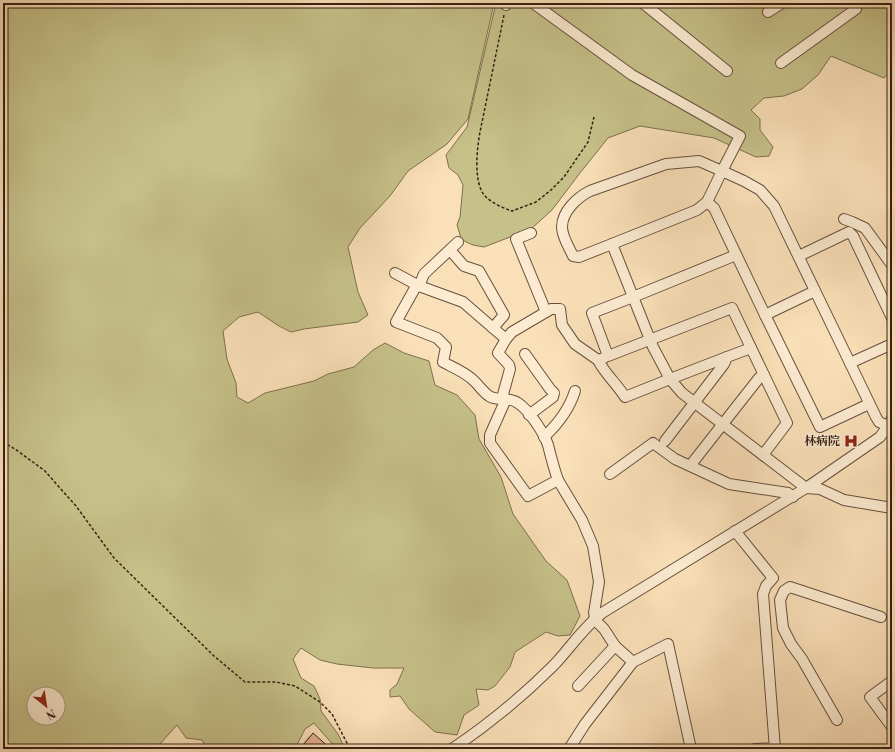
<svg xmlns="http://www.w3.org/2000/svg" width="895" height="752" viewBox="0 0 895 752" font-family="'Libre Bodoni','Noto Serif JP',serif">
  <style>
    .green { fill: #c6c089; stroke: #7e704f; fill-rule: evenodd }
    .building { fill: #e6af8d; stroke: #362015; filter: url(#shadow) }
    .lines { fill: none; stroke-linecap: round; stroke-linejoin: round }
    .minor-casing { stroke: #67503e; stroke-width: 12 }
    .path { stroke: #362015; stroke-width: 1.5; stroke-dasharray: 3 2; stroke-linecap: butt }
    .minor { stroke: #fcebd1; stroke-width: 10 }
    .labels { text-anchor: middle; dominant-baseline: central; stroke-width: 3; stroke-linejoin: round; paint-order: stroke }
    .poi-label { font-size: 12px; font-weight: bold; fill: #362015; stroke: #fcebd1; text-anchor: end }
  </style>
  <defs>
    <filter id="shadow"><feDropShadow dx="-3.5" dy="3.5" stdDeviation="1" flood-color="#0004"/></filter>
  </defs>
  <rect width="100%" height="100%" fill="#fae0b8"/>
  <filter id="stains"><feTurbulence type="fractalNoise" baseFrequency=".005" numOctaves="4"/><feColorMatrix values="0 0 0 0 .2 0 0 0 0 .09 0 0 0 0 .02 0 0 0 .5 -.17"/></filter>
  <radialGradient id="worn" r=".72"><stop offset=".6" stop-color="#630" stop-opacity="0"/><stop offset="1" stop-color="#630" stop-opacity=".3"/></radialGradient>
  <g class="green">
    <path d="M3,3h491l-26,116 -21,25 -39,27 -18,25 -30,32 -12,19 10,45 10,23 -10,7 -54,7 -13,3 -12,-6 -21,-14 -19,5 -16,14 4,28 9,24 1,14 11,6 17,-10 49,-12 14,-7 26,-7 19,-17 12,-7 19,10 25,8 6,24 22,10 18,20 4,24 22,38 12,37 33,47 21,19 13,36 -10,19 -12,1 -12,-4 -31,20 -5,15 -15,19 -7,4 -12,-1 3,16 -15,10 -7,20 -22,-3 -26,-23 -9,-13 -10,1v-7l7,-6 7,-16h-31l-36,-4 -17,-4 -19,-12 -8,11 8,19 13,8 6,13 1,12 17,23 7,15 -10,-2 -21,-24 -9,6 -10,20h-88l-5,-9 -16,-2 -9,-13 -17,19 7,5h-164zM34,694h24v24h-24z"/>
    <polygon points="496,3 884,3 892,16 892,69 884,78 831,56 818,75 802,89 784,96 764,98 751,110 760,119 760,130 773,147 769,156 756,157 714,138 640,126 608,138 580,173 552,210 531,229 484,247 473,245 466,242 461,238 457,225 460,217 463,185 458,175 449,168 446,155 467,127"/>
  </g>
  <polygon class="building" points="313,733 331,749 300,749"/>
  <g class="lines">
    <defs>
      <g id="minor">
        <path d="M533,3l99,72 108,61 -18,35 -23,-10 -33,3 -76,27c-12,6 -28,20 -28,36 0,10 7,20 11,29l6,1 33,-13 41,103 17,32 -45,18c-8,-13 -20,-23 -27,-37"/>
        <polyline points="643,3 727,71"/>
        <polyline points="506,5 507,3"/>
        <polyline points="768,12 782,3"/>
        <polyline points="781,63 856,9"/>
        <polyline points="707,202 722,171 744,181 760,190 774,206 850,363"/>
        <polyline points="844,219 852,222 865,228 892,265"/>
        <path d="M458,242l-34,32 -5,12 -4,2 -19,34 41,16 9,9 -3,15c9,5 20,9 29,17 6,5 10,12 17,17 9,6 20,0 29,7 11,7 26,30 30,42 3,12 6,24 10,35"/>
        <polyline points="612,244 697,210 707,202 714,208 765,315"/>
        <polyline points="450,250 464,266 479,271 504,315 493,328 506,339 512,332 546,312 516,239 531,233"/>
        <polyline points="736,255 633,297 592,313 608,356 732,308 764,375"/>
        <polyline points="799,256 849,232 853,236 892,318"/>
        <polyline points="395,273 419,286 463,302 493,328"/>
        <polyline points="815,291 765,315 820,427 869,404"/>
        <polyline points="546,312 551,309 560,309 562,325 575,344 598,360 604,358"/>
        <polyline points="525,354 550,389 554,393 553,397 529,415"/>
        <polyline points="727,357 670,379 682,393 806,488 820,489 844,500 892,508"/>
        <polyline points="502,398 510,369 509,365 498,353 506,339"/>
        <polyline points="506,399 490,435 490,443 528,496 558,480 582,520 593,546 599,582 594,613 596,617"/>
        <polyline points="888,426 879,422 876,417 850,363 892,344"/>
        <path d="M544,437c14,-13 25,-27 31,-46"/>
        <polyline points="665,441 724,364 727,357 751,348"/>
        <polyline points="693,462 759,378 764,375 787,423 763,455"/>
        <polyline points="610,474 653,443 675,459 729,484 788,493 793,497"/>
        <polyline points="735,531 773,578 766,586 763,594 775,749"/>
        <polyline points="594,619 604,629 615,646 633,662"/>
        <polyline points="892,681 870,697 892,727"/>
        <polyline points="578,686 615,646"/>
        <polyline points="837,720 802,659 791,644 783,628 780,600 784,591 790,587 881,617"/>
        <path d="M452,749c37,-25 71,-53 102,-84 16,-17 29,-37 48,-52l204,-125 74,-51 8,-11 4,-7"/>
        <polyline points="569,749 585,724 633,662 668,644 691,749"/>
        <polyline points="755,749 775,748"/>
      </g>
    </defs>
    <use href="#minor" class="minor-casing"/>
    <g class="path">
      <path d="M504,15l-24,117c-3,16 -7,51 5,64 7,7 18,12 27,15l24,-9 15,-12 13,-13 24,-35 6,-25"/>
      <polyline points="3,442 15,449 45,471 76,506 114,558 214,656 245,682 276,682 295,686 320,702 332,714 350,749"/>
    </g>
    <use href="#minor" class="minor"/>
  </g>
  <defs>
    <symbol id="hospital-bare" viewBox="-9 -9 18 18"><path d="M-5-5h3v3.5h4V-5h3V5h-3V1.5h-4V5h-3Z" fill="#8f2418" stroke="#fcebd1" stroke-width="2.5" paint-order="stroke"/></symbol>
  </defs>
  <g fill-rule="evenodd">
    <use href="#hospital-bare" x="841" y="431" width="20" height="20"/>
  </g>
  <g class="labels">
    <g class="poi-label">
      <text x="840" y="441">林病院</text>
    </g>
  </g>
  <rect width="895" height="752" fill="none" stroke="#fae0b8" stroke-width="16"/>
  <rect x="4" y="4" width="887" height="744" fill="none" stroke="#362015" stroke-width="2"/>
  <rect x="8" y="8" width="879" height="736" fill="none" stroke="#362015"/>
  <g transform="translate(46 706) rotate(150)"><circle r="19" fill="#fcebd1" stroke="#ad9a86"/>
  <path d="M0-3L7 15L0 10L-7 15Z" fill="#8f2418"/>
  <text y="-6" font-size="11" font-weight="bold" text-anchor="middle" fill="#362015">N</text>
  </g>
  <rect width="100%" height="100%" filter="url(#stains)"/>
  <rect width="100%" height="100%" fill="url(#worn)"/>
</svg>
